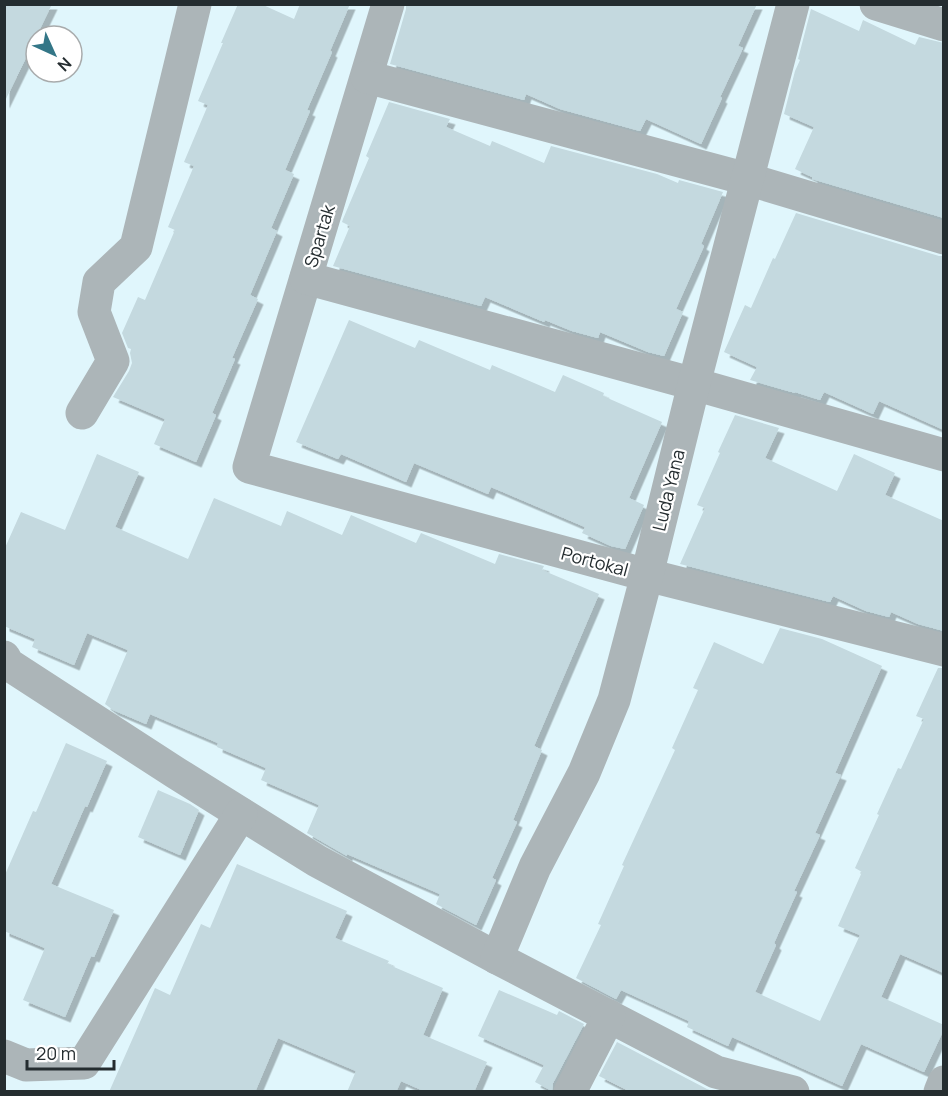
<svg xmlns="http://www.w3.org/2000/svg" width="948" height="1096" viewBox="0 0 948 1096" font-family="Manrope,sans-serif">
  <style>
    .building { fill: #c4d9df; filter: url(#shadow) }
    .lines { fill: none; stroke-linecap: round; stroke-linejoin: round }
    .minor { stroke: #acb5b8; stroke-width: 33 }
    .labels { text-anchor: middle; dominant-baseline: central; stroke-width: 4.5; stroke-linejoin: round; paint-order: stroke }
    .street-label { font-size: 18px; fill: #252d30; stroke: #fff }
  </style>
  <defs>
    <filter id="shadow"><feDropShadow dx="5.5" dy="5.5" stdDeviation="0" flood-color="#0004"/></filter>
  </defs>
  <rect width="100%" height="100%" fill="#e0f6fc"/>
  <g class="building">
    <polygon points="4,4 52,4 4,103"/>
    <polygon points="238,4 261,4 294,19 300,4 350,4 330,51 332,52 307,110 310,111 285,170 294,174 271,228 277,231 250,295 258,299 232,358 235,359 212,413 216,415 196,462 154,444 165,419 113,397 129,371 132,363 130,353 131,349 128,348 122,333 138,297 145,300 175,230 168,227 194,166 184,162 208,105 198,101 223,43 221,43"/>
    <polygon points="406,4 757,4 738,46 743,48 720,97 722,98 701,144 646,119 640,131 560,109 526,94 524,100 390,64 406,9"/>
    <polygon points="811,9 859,31 863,20 915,45 919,37 944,43 944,218 812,179 812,177 795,169 814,127 784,114 795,71 800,60 798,59"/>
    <polygon points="389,102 450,119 446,127 490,146 492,141 544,163 551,146 657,174 678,183 679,180 723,192 701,244 704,246 676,309 683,312 664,356 648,352 600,332 598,338 572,331 545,320 544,322 485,297 481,306 333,266 350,226 342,222 343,219 369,158 366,156"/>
    <polygon points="796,213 939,256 944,256 944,430 879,401 873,414 824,392 820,400 795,392 795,393 750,380 757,367 724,352 745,305 751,308 773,258 775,259"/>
    <polygon points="349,320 415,348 419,340 490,370 492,365 555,392 563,375 604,393 603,396 662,422 629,498 644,505 625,549 611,546 582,533 585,527 491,487 488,494 414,463 406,482 341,454 338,459 296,442"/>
    <polygon points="735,415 779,428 765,458 837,491 854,454 895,473 885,495 944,521 944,631 918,624 891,612 889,617 866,611 833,596 830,602 680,564 705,508 697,505 720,453 718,452"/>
    <polygon points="97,454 139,472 115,527 188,559 214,498 281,526 287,511 342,535 351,515 416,543 421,533 495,564 499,554 544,566 542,570 599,594 534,746 542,750 513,820 517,822 492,878 496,880 476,925 436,904 440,894 347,854 347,856 307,833 319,805 261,780 266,768 217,747 218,743 150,714 146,724 113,710 105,704 128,650 87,633 74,665 32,647 35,639 4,626 4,550 21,512 65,530"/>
    <polygon points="780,628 822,639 882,666 835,773 841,775 815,833 820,835 794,891 797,892 774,943 776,945 755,992 820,1021 860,935 838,926 862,872 855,868 879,815 877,814 898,768 901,769 924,719 916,716 938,668 944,668 944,973 900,954 881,997 944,1025 944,1029 924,1072 861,1044 842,1086 732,1037 728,1046 687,1027 689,1021 621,990 616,999 576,978 601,925 598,924 624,866 622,865 675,750 672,748 698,690 693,688 714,642 763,664"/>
    <polygon points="66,743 107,761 87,807 85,806 51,884 114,910 94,957 91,956 65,1017 23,1000 45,948 4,931 4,877 33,811 36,812"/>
    <polygon points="158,790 190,804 199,810 180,855 138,837"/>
    <polygon points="237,864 347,911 335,938 389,961 387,964 443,988 423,1035 487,1062 474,1092 426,1092 401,1081 396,1092 347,1092 356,1071 278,1038 255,1092 109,1092 155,988 170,995 201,924 210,928"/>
    <polygon points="499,990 557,1015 559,1011 584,1024 553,1083 552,1091 535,1082 544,1065 478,1036"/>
    <polygon points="617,1042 707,1089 716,1092 631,1092 599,1076"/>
  </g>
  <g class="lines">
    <g class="minor">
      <polyline points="388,4 249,467 647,575 944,650"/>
      <polyline points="876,4 944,25"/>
      <polyline points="367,77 747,179 944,238"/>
      <polyline points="306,278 694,384 944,455"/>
      <polyline points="82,413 113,361 94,312 99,282 136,247 195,4"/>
      <polyline points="4,657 8,664 176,773 317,861 497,958 716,1072 793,1092"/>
      <polyline points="497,958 535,867 584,773 614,700 647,575 694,384 793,4"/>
      <polyline points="4,1056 26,1065 84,1063 241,814"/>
      <polyline points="570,1092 609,1016"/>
      <polyline points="940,1092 944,1082"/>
    </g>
  </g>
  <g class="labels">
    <g class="street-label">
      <text transform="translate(319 236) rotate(-73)">Spartak</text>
      <text transform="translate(668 490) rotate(-76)">Luda Yana</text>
      <text transform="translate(595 561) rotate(15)">Portokal</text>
    </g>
  </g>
  <rect width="948" height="1096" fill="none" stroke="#252d30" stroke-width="12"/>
  <g transform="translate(54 54) rotate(135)"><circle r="28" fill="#ffffff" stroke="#a8abac" stroke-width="1.5"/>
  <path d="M0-4.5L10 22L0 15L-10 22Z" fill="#337687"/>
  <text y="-9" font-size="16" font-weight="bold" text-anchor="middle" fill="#252d30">N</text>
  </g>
  <path d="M27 1060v9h87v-9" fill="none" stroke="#252d30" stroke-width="3"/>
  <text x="36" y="1060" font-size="18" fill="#252d30" stroke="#ffffff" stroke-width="4.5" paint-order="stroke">20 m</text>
</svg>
